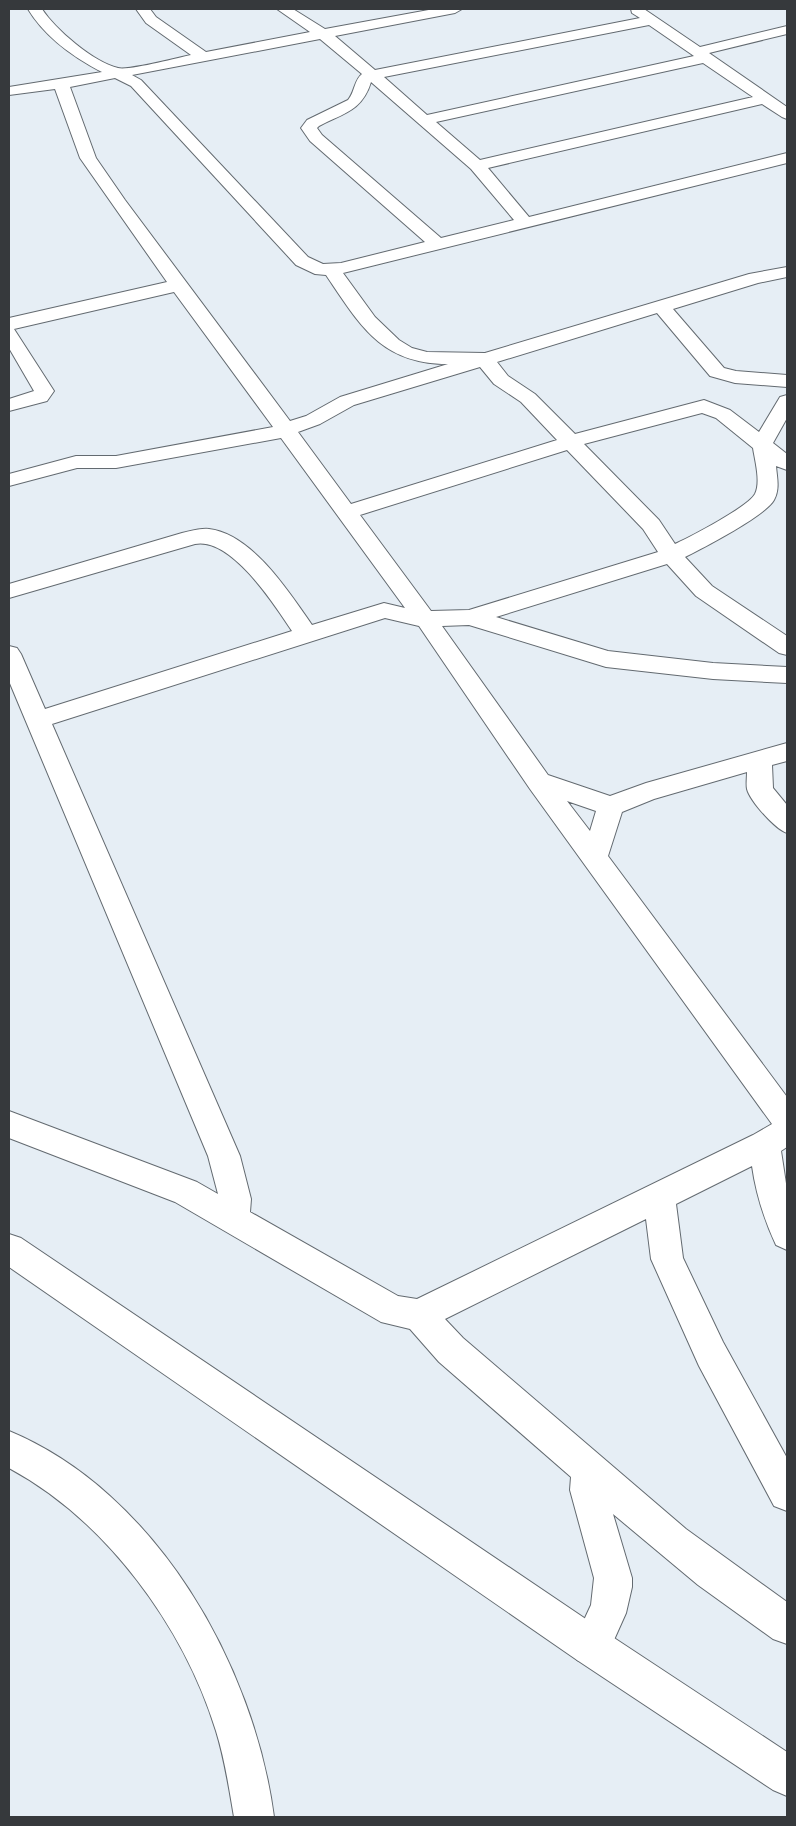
<svg xmlns="http://www.w3.org/2000/svg" width="796" height="1826" viewBox="0 0 796 1826" font-family="'PT Sans',sans-serif">
  <style>
    .lines { fill: none; stroke-linecap: round; stroke-linejoin: round }
    .minor-casing { stroke: #636a70; stroke-width: 2 }
    .highway-casing { stroke: #636a70; stroke-width: 2 }
    .minor { fill: #fff; fill-rule: evenodd }
    .highway { fill: #fff; fill-rule: evenodd }
  </style>
  <rect width="100%" height="100%" fill="#e6eef5"/>
  <g class="lines">
    <defs>
      <path id="minor" d="M28,9h14c13,20 51,53 76,59 10,3 59,-10 73,-13l-45,-32 -10,-14h14l6,8 50,35 104,-20 -33,-23h16l32,20 109,-20h28l-7,4 -120,23 40,34 265,-52 -8,-5 -1,-4h13l56,38 87,-21v8l-78,19 78,54v12l-5,-2 -20,-13 -274,64 41,49 258,-64v10l-444,110 32,44 24,23 13,8 15,4 58,1 264,-79 38,-7v10l-29,6 -85,26 51,59 12,3 51,4v12l-52,-4 -25,-7 -53,-63 -160,49 11,14 27,18 40,40 129,-34 26,10 29,22 21,-35 7,-2v23l-14,25 14,11v16l-11,-4c1,12 4,23 -2,34 -9,16 -71,48 -89,57l27,29 75,50v19l-8,-2 -83,-57 -29,-32 -171,53 112,34 105,12 74,4v16l-74,-4 -107,-12 -137,-42 -27,1 106,149 62,21 36,-13 141,-40v18l-15,4 1,23 14,17v28c-11,-3 -37,-32 -40,-44 -1,-5 0,-11 0,-17l-93,27 -32,13 -14,44 179,241v50l-6,4 6,39v60l-11,-5c-12,-26 -20,-51 -24,-79l-76,38 7,54 40,84 64,116v53l-13,-5 -75,-140 -48,-107 -5,-40 -201,100 18,19 223,191 101,73v42l-14,-5 -75,-54 -85,-71 19,64v9l-6,26 -21,47 -14,5 -14,-5 -5,-14 19,-41 3,-27 -24,-88 1,-13 -132,-115 -29,-33 -29,-7 -206,-120 -166,-64v-27l188,71 21,12 -10,-38 -199,-475v-35l8,2 4,6 24,55 247,-78c-18,-27 -61,-94 -97,-87l-186,54v-14l173,-51c9,-2 18,-5 27,-4 43,5 80,63 103,96l72,-22 21,5 -124,-170 -165,30h-39l-68,18v-12l67,-18h40l157,-29 -99,-135 -160,37 40,62 -7,10 -38,10v-12l25,-8 -25,-43v-30l158,-36 -87,-124 -25,-69 -46,6v-8l93,-15c-29,-15 -57,-35 -74,-63zM649,25l45,31 -267,59 -43,-38zM320,39l42,35c-8,6 -7,18 -14,26l-41,20 -6,8 9,13 115,101 -84,21 -18,1 -15,-7 -167,-177 -9,-5zM703,63l50,34 -273,63 -44,-38zM115,78l16,8 165,179 19,9 11,1c34,50 55,89 122,89l-108,33 -34,19 -16,5 -165,-221 -29,-42 -26,-71zM371,82l100,87 43,51 -73,18 -119,-103 -5,-7 2,-2c25,-13 43,-15 52,-44zM480,367l14,17 27,18 36,38 -206,64 -53,-72 22,-8 34,-19zM702,413l14,5 37,30c2,13 8,34 2,46 -7,13 -65,43 -80,50l-16,-24 -75,-76zM567,450l76,79 15,23 -189,58 -38,1 -71,-96zM385,618l34,8 111,163 242,335 -19,11 -336,164 -19,-3 -148,-84 1,-13 -11,-43 -188,-432zM567,801l29,10 -6,20z"/>
      <g id="highway">
        <polygon points="9,1234 21,1238 605,1632 787,1752 787,1796 773,1790 577,1660 9,1267"/>
        <path d="M9,1431c147,61 245,234 265,386h-40c-5,-29 -9,-57 -18,-86 -32,-104 -110,-211 -207,-263z"/>
      </g>
    </defs>
    <use href="#minor" class="minor-casing"/>
    <use href="#highway" class="highway-casing"/>
    <use href="#minor" class="minor"/>
    <use href="#highway" class="highway"/>
  </g>
  <rect width="796" height="1826" fill="none" stroke="#36393c" stroke-width="20"/>
</svg>
